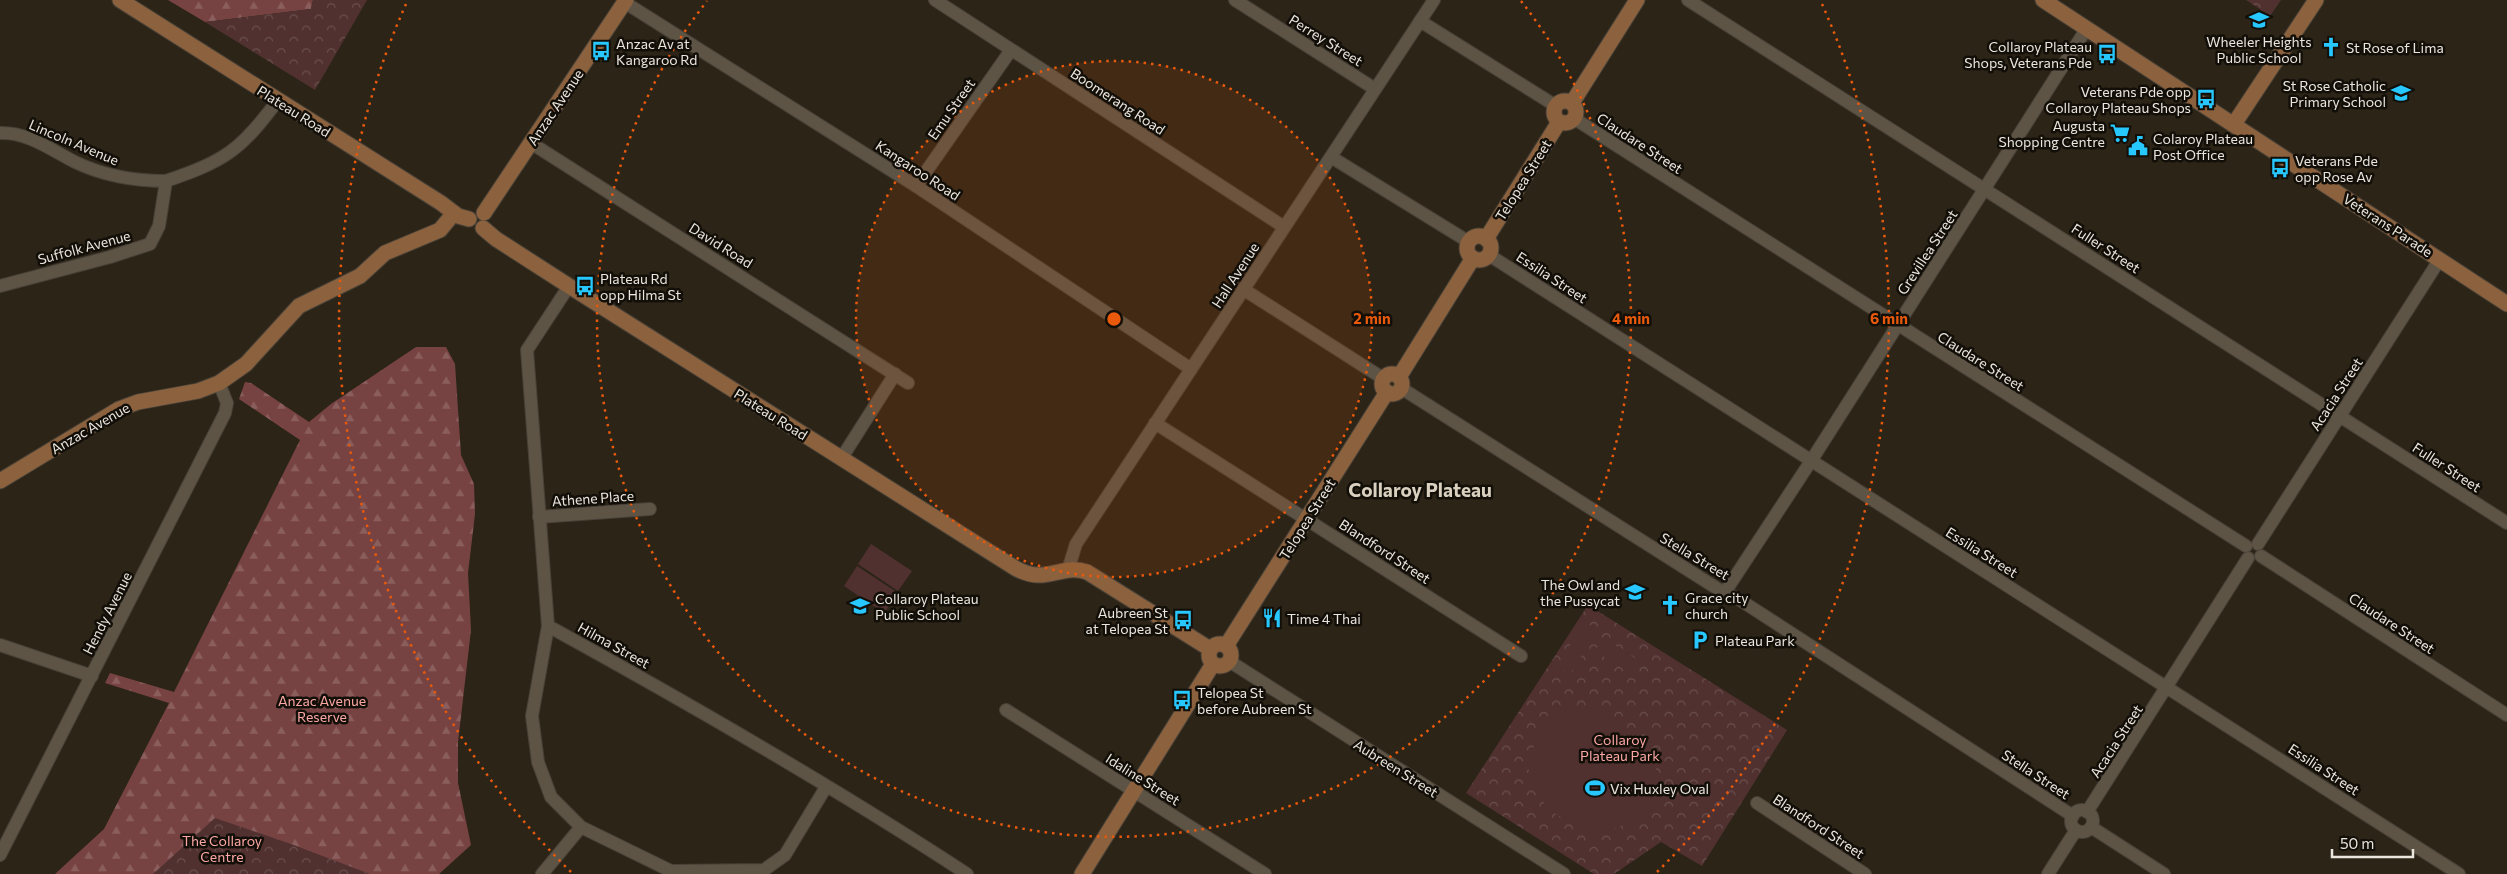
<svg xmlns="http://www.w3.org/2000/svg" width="2507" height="874" viewBox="0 0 2507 874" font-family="Commissioner,sans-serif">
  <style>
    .forest { fill: url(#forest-firs) }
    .park { fill: url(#park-crowns) }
    .garden { fill: #503130 }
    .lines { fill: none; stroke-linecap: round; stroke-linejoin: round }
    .street-casing { stroke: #484137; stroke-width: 14 }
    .secondary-casing { stroke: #484137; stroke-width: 17 }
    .street { stroke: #5d5446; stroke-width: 12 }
    .secondary { stroke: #8b613e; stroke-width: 15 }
    .ring { fill: none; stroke: #e8590c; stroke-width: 2.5; stroke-dasharray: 2.5 5 }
    .labels { text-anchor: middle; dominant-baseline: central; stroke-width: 5; stroke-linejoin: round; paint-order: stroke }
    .street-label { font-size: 14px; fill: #ebe6dd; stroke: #120e08 }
    .poi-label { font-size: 14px; fill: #ebe6dd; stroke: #120e08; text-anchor: start }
    .park-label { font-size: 14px; fill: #fca7a4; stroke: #120e08 }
    .district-label { font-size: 19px; font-weight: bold; fill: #dad0bf; stroke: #120e08 }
    .centre { fill: #e8590c; stroke: #120e08; stroke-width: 2.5 }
    .ring-label { font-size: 15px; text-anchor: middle; font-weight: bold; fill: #e8590c; stroke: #120e08; stroke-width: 5; stroke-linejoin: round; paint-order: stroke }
  </style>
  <defs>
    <pattern id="forest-firs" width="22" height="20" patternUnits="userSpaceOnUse" patternTransform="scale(1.25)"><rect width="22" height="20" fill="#774342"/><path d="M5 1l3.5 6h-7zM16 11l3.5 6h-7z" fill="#8a5e5d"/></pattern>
    <pattern id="park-crowns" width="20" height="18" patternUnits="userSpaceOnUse" patternTransform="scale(1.25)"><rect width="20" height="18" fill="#503130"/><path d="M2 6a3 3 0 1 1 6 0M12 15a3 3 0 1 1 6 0" fill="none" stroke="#694f4e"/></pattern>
  </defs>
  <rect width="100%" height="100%" fill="#2c2417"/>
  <g class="forest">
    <polygon points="168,0 313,0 311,9 205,22"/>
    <polygon points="416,347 446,347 455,364 461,455 474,484 475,514 468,573 471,630 458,742 458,783 471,845 439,874 55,874 104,829 169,703 105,683 110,673 174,692 300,440 239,399 245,382 251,383 309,422 331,404"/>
  </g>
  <g class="park">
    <polygon points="313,0 367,0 315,90 205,22 311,9"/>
    <polygon points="2246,0 2281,0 2270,16"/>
    <polygon points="1588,605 1787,730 1702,866 1661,842 1614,874 1594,874 1466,793"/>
    <polygon points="215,818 291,844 370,874 153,874"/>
  </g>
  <g class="garden">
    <polygon points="871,544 912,571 898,591 858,564"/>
    <polygon points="857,566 898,593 884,613 844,586"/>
    <polygon points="1585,622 1598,630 1570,674 1557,666"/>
    <polygon points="1603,638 1638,660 1630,673 1595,651"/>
    <polygon points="1586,706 1621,721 1657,764 1648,813 1614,829 1584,830 1547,809 1528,768 1542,717"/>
  </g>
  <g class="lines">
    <defs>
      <g id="street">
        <polyline points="935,0 1284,227"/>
        <polyline points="1235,0 1375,89"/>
        <polyline points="1688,0 2507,523"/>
        <polyline points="624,2 916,186 1191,369"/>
        <polyline points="1420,21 1556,106"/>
        <polyline points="1575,119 2246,546"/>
        <path d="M0,133c28,-1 51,17 75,29 29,14 59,19 91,19"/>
        <polyline points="531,143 908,383"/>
        <polyline points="1331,157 1469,242"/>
        <polyline points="916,186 1011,50"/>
        <polyline points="1489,255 2459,874"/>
        <path d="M0,286l110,-29 40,-13 9,-18 7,-45c59,-20 75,-31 112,-81"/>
        <path d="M569,286l-42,64 21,276c142,78 283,159 419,248"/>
        <polyline points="1243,289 1384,379"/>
        <polyline points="1401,388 1718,589 1740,600 2073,816"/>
        <polyline points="1155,423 1521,656"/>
        <polyline points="841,459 895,374"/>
        <polyline points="539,517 650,509"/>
        <polyline points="2258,544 2440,259"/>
        <polyline points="2261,556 2507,715"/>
        <polyline points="1068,570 1076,544 1434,0"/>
        <polyline points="1725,592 1811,461 2087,28"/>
        <polyline points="548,626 532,716 538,762 551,797 581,827 671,871 764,870 785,855 826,787"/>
        <polyline points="0,645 92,676"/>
        <polyline points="1229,661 1564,874"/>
        <polyline points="1006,710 1265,874"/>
        <polyline points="1757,803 1865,874"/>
        <circle cx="2082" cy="821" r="11"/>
        <polyline points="2087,812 2248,558"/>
        <polyline points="2091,827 2164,874"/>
        <polyline points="0,855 225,413 227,403 219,383"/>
        <polyline points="542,874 581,827"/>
        <polyline points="2048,874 2076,830"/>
      </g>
      <g id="secondary">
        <polyline points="120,0 441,203 458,216 469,219"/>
        <polyline points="2043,0 2507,304"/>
        <circle cx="1565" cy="112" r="11"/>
        <polyline points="1572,103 1637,0"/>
        <polyline points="2234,124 2316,0"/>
        <polyline points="484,213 626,0"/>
        <path d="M483,228l13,11 73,47 446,282c32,18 44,-5 72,4l123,77"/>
        <circle cx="1479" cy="248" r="12"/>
        <polyline points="1486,239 1559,122"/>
        <circle cx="1392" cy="384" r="10"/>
        <polyline points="1399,377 1473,258"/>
        <polyline points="0,481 119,409 138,402 198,391 219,383 246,364 299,306 360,276 385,253 440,230 454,213"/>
        <circle cx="1220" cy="655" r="11"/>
        <polyline points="1226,646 1387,392"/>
        <polyline points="1082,874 1213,664"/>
      </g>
    </defs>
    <use href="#street" class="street-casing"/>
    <use href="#secondary" class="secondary-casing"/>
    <use href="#street" class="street"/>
    <use href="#secondary" class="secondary"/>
  </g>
  <circle cx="1114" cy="319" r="258" fill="#e8590c" fill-opacity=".12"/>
  <g class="ring">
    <circle cx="1114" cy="319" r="258"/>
    <path d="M1521 1A517 517 0 1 1 707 1"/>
    <path d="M571 872A775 775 0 0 1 406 4M1822 4A775 775 0 0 1 1657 872"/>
  </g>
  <defs>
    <symbol id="school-bare" viewBox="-9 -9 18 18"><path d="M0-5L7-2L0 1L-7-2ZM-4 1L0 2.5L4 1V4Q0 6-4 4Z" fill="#27c8ff" stroke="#120e08" stroke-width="2.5" paint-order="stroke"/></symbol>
    <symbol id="church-bare" viewBox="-9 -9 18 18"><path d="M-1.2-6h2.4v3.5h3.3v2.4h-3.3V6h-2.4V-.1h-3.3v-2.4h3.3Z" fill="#27c8ff" stroke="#120e08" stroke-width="2.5" paint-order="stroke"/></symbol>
    <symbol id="bus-bare" viewBox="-9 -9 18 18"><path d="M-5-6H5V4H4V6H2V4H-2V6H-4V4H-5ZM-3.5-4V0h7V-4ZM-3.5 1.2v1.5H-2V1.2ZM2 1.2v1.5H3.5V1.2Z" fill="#27c8ff" stroke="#120e08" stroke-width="2.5" paint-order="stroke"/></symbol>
    <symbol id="supermarket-bare" viewBox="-9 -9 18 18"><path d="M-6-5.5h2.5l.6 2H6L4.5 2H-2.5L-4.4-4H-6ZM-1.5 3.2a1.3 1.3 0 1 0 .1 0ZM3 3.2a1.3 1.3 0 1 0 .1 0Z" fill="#27c8ff" stroke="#120e08" stroke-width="2.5" paint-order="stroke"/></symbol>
    <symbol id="civic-bare" viewBox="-9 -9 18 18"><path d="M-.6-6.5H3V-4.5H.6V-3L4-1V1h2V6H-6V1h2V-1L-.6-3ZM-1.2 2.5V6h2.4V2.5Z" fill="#27c8ff" stroke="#120e08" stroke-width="2.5" paint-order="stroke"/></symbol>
    <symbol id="restaurant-bare" viewBox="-9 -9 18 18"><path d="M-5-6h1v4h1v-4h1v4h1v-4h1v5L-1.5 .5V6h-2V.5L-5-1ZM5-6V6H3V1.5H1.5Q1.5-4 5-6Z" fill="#27c8ff" stroke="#120e08" stroke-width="2.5" paint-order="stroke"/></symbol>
    <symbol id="parking-bare" viewBox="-9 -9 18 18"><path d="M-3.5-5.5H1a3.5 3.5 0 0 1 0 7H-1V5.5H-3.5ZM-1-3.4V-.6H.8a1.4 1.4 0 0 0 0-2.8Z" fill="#27c8ff" stroke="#120e08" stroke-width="2.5" paint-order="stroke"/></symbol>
    <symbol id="stadium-bare" viewBox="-9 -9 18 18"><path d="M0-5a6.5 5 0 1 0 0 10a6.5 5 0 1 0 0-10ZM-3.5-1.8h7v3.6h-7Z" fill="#27c8ff" stroke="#120e08" stroke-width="2.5" paint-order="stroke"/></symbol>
  </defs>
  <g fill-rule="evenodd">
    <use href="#school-bare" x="2245" y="6" width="28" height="28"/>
    <use href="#church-bare" x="2317" y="33" width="28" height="28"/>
    <use href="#bus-bare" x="587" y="37" width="28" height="28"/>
    <use href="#bus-bare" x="2093" y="40" width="28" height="28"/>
    <use href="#school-bare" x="2387" y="79" width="28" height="28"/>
    <use href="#bus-bare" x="2192" y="85" width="28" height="28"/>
    <use href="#supermarket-bare" x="2106" y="119" width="28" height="28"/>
    <use href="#civic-bare" x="2124" y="132" width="28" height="28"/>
    <use href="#bus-bare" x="2266" y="154" width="28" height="28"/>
    <use href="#bus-bare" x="571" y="272" width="28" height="28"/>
    <use href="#school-bare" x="1621" y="578" width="28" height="28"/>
    <use href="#church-bare" x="1656" y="591" width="28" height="28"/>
    <use href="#school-bare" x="846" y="592" width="28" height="28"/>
    <use href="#restaurant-bare" x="1258" y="604" width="28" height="28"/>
    <use href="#bus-bare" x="1169" y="606" width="28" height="28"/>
    <use href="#parking-bare" x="1686" y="626" width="28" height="28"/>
    <use href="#bus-bare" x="1168" y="686" width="28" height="28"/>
    <use href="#stadium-bare" x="1581" y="774" width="28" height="28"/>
  </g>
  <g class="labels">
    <g class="street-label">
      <text transform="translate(1326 40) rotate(32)">Perrey Street</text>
      <text transform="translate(1118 101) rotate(33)">Boomerang Road</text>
      <text transform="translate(555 107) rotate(-56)">Anzac Avenue</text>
      <text transform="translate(951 109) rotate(-55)">Emu Street</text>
      <text transform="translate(294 111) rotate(32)">Plateau Road</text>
      <text transform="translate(74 142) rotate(23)">Lincoln Avenue</text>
      <text transform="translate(1640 143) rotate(33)">Claudare Street</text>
      <text transform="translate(918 170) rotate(33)">Kangaroo Road</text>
      <text transform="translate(1523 180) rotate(-58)">Telopea Street</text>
      <text transform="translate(2388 225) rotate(33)">Veterans Parade</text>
      <text transform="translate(721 245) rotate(32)">David Road</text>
      <text transform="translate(84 247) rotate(-15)">Suffolk Avenue</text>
      <text transform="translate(2106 248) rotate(33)">Fuller Street</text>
      <text transform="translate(1927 252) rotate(-57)">Grevillea Street</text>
      <text transform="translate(1235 275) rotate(-57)">Hall Avenue</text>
      <text transform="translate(1552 277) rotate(33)">Essilia Street</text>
      <text transform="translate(1981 361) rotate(32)">Claudare Street</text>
      <text transform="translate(2336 394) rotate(-57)">Acacia Street</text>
      <text transform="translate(771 414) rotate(32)">Plateau Road</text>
      <text transform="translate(90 428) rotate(-30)">Anzac Avenue</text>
      <text transform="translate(2447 467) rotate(33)">Fuller Street</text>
      <text transform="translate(593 498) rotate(-4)">Athene Place</text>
      <text transform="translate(1307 519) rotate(-58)">Telopea Street</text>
      <text transform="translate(1385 551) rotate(33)">Blandford Street</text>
      <text transform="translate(1982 552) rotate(32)">Essilia Street</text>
      <text transform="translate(1695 556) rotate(31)">Stella Street</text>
      <text transform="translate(107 613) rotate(-63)">Hendy Avenue</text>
      <text transform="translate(2392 623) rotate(33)">Claudare Street</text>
      <text transform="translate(614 645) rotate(29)">Hilma Street</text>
      <text transform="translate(2116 741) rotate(-57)">Acacia Street</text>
      <text transform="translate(1396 768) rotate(32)">Aubreen Street</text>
      <text transform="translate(2324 769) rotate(33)">Essilia Street</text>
      <text transform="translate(2036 774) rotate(33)">Stella Street</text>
      <text transform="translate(1143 779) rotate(32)">Idaline Street</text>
      <text transform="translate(1819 826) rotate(33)">Blandford Street</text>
    </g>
    <g class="poi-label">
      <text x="2259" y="41" text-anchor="middle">Wheeler Heights<tspan x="2259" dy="16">Public School</tspan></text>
      <text x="616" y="43">Anzac Av at<tspan x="616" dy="16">Kangaroo Rd</tspan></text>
      <text x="2092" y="46" text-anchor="end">Collaroy Plateau<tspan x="2092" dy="16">Shops, Veterans Pde</tspan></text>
      <text x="2346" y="47">St Rose of Lima</text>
      <text x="2386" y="85" text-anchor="end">St Rose Catholic<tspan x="2386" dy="16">Primary School</tspan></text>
      <text x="2191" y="91" text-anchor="end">Veterans Pde opp<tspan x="2191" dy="16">Collaroy Plateau Shops</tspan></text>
      <text x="2105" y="125" text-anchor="end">Augusta<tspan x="2105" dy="16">Shopping Centre</tspan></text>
      <text x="2153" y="138">Colaroy Plateau<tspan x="2153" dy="16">Post Office</tspan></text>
      <text x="2295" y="160">Veterans Pde<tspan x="2295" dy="16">opp Rose Av</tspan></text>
      <text x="600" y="278">Plateau Rd<tspan x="600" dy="16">opp Hilma St</tspan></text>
      <text x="1620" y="584" text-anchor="end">The Owl and<tspan x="1620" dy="16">the Pussycat</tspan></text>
      <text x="1685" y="597">Grace city<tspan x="1685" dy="16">church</tspan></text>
      <text x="875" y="598">Collaroy Plateau<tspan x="875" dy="16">Public School</tspan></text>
      <text x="1168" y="612" text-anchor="end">Aubreen St<tspan x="1168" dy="16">at Telopea St</tspan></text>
      <text x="1287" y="618">Time 4 Thai</text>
      <text x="1715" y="640">Plateau Park</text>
      <text x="1197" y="692">Telopea St<tspan x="1197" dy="16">before Aubreen St</tspan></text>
      <text x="1610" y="788">Vix Huxley Oval</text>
    </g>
    <g class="park-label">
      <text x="322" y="700">Anzac Avenue<tspan x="322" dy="16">Reserve</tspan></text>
      <text x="1620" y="739">Collaroy<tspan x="1620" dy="16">Plateau Park</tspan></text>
      <text x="222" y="840">The Collaroy<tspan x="222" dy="16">Centre</tspan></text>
    </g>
    <g class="district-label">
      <text x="1420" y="489">Collaroy Plateau</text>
    </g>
  </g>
  <circle cx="1114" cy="319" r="8" class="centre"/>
  <g class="ring-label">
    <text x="1372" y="324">2 min</text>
    <text x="1631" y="324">4 min</text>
    <text x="1889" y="324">6 min</text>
  </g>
  <path d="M2332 849v8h81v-8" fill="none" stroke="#ebe6dd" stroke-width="2.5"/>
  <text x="2340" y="849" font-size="15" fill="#ebe6dd" stroke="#120e08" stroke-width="4" paint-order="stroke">50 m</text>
</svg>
